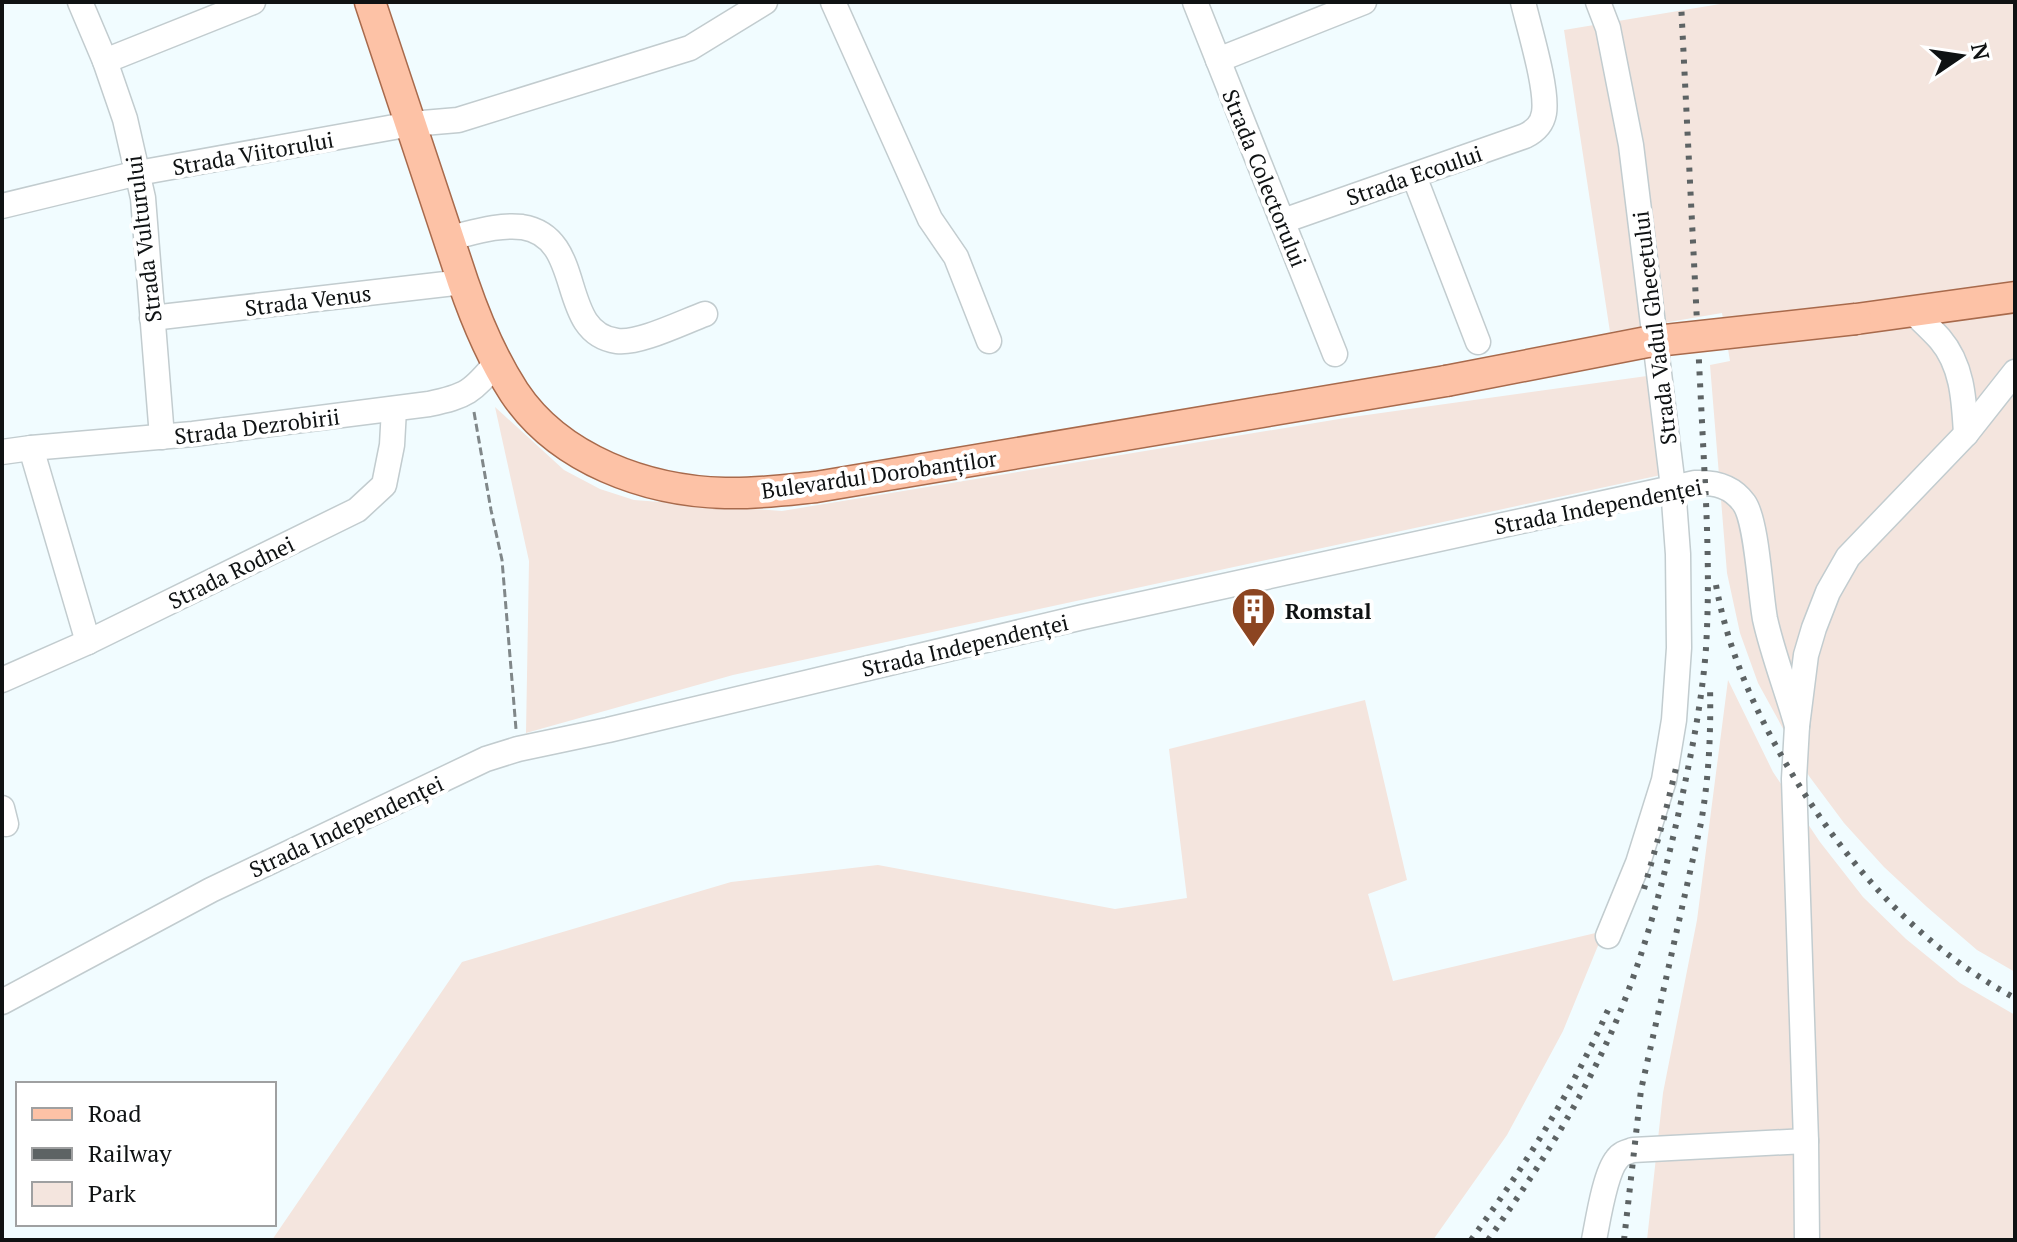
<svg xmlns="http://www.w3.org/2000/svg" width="2017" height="1242" viewBox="0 0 2017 1242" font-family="'PT Serif',serif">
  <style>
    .green { fill: #f4e5de }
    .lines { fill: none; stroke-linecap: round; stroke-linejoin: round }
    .minor-casing { stroke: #c2cccf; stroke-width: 27 }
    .major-casing { stroke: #a86a4c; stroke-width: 33 }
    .path { stroke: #808789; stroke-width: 3; stroke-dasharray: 8 4; stroke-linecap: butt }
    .minor { stroke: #fff; stroke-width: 24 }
    .major { stroke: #fdc2a6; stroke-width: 30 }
    .rail { stroke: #5d6364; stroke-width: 6; stroke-dasharray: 4 8; stroke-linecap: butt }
    .major-bridge-casing { stroke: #a86a4c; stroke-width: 33; stroke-linecap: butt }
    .major-bridge { stroke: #fdc2a6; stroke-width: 30 }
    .labels { text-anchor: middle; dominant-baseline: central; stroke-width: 8; stroke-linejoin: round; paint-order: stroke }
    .street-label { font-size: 22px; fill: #0f1213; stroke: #fff }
    .poi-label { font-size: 22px; font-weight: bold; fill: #0f1213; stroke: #fff; text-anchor: start }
  </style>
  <rect width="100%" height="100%" fill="#f1fcff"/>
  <g class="green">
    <polygon points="1732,2 2015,2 2015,972 1977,950 1927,907 1884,867 1844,823 1809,776 1758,683 1740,633 1727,573 1710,365 1730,361 1722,313 1610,332 1564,30"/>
    <polygon points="1647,376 1661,475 733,675 526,733 529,561 495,407 564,470 600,489 634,500 782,511 1345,418"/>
    <polygon points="1728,680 1773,772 1820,842 1863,897 1906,939 1960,983 2015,1015 2015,1240 1647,1240 1663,1093 1697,920"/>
    <polygon points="1365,700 1407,880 1368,894 1393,981 1604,931 1563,1031 1507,1135 1433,1240 272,1240 462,962 731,882 878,865 1115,909 1187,898 1169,749"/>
  </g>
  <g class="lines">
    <defs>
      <g id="minor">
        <polyline points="80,2 105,61 125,119 143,198 162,437"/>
        <polyline points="833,2 930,219 956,257 989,341"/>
        <polyline points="1195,2 1335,354"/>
        <polyline points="1598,2 1608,28 1631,145 1673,487 1678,554 1679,648 1674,720 1664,780 1638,863 1608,936"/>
        <polyline points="1218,60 1364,2"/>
        <polyline points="105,61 253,2"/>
        <polyline points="1414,176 1478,342"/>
        <polyline points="2,206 138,173 411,124 458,120 690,48 765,2"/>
        <path d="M1283,221l242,-85c10,-5 17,-11 19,-23 4,-24 -15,-85 -21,-111"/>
        <path d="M449,238c23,-5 49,-14 73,-11 65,10 34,106 95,114 22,3 66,-19 88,-27"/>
        <path d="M1913,312c9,9 19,18 27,27 23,27 24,62 26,95"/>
        <polyline points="152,318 463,282"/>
        <polyline points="31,448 88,642"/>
        <path d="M2,452l29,-4 162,-14 236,-30c38,-8 43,-12 68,-42"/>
        <polyline points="2,680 88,642 357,510 384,485 392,445 394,409"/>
        <polyline points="2,808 6,824"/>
        <path d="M2,1002l209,-112 275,-131 32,-10 90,-19 475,-113 612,-134c20,-1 37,3 49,20 13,18 16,89 21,116 8,36 22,71 32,107"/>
        <path d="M1594,1240c4,-20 11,-67 23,-81 4,-6 10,-7 16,-9l173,-9"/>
        <polyline points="1807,1240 1806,1141 1794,779 1797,726 1806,655 1814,628 1828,592 1848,557 1966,434 2015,372"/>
      </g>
      <g id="major">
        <path d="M370,2l93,280c13,38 29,76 51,110 45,68 133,99 211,101 31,1 61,-3 91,-6l630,-106"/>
        <polyline points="1856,319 2015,297"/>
      </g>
    </defs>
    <use href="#minor" class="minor-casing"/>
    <use href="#major" class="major-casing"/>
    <polyline class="path" points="474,412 491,510 502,560 516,729"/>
    <use href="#minor" class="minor"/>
    <use href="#major" class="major"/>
    <g class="rail">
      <path d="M1716,585c11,61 35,117 65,170 57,100 132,188 234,243"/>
      <polyline points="1644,889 1664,818 1677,764"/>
      <path d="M1471,1240c54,-74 104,-153 140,-237"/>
      <path d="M1488,1240c47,-66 91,-135 124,-209 31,-71 49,-141 66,-215 12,-56 24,-112 28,-168 3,-49 2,-98 0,-146l-25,-500"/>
      <path d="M1624,1240l17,-150 60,-267c8,-46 10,-90 9,-137"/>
    </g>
    <defs>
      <polyline id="major-bridge" points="1446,381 1647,342 1856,319"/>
    </defs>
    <use href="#major-bridge" class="major-bridge-casing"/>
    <use href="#major-bridge" class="major-bridge"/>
  </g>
  <defs>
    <symbol id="building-pin" viewBox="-11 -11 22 30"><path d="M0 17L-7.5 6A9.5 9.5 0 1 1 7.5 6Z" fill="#8c4521" stroke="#fff"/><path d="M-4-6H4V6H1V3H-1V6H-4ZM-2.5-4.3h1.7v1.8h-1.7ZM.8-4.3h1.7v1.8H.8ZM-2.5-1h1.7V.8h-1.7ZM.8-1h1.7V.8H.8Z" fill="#fff"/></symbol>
  </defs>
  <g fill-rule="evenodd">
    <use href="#building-pin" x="1228" y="584" width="51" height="69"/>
  </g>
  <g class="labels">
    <g class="street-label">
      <text transform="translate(253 153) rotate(-10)">Strada Viitorului</text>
      <text transform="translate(1414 175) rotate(-19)">Strada Ecoului</text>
      <text transform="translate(1265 178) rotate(68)">Strada Colectorului</text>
      <text transform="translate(143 239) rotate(-97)">Strada Vulturului</text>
      <text transform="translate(308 300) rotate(-7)">Strada Venus</text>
      <text transform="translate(1654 328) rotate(-97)">Strada Vadul Ghecetului</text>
      <text transform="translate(257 426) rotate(-7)">Strada Dezrobirii</text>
      <text transform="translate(879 474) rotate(-8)">Bulevardul Dorobanților</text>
      <text transform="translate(1598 506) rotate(-11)">Strada Independenței</text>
      <text transform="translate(231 572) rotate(-26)">Strada Rodnei</text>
      <text transform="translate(965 645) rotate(-13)">Strada Independenței</text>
      <text transform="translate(346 826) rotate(-25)">Strada Independenței</text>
    </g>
    <g class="poi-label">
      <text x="1285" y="610">Romstal</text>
    </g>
  </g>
  <rect width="2017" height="1242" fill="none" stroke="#0f1213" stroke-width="8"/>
  <rect x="16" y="1082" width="260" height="144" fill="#ffffff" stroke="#9fa0a1" stroke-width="2"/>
  <rect x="32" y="1108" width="40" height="12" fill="#fdc2a6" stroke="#9fa0a1" stroke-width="2"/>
  <text x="88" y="1122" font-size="24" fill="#0f1213">Road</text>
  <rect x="32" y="1148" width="40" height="12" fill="#5d6364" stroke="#9fa0a1" stroke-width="2"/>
  <text x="88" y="1162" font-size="24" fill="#0f1213">Railway</text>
  <rect x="32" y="1182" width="40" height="24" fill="#f4e5de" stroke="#9fa0a1" stroke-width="2"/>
  <text x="88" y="1202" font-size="24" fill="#0f1213">Park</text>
  <g transform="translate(1961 56) rotate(77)" stroke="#ffffff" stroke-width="6" paint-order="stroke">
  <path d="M0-6L14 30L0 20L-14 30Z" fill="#0f1213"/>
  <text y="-12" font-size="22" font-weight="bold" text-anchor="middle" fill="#0f1213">N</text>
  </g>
</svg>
